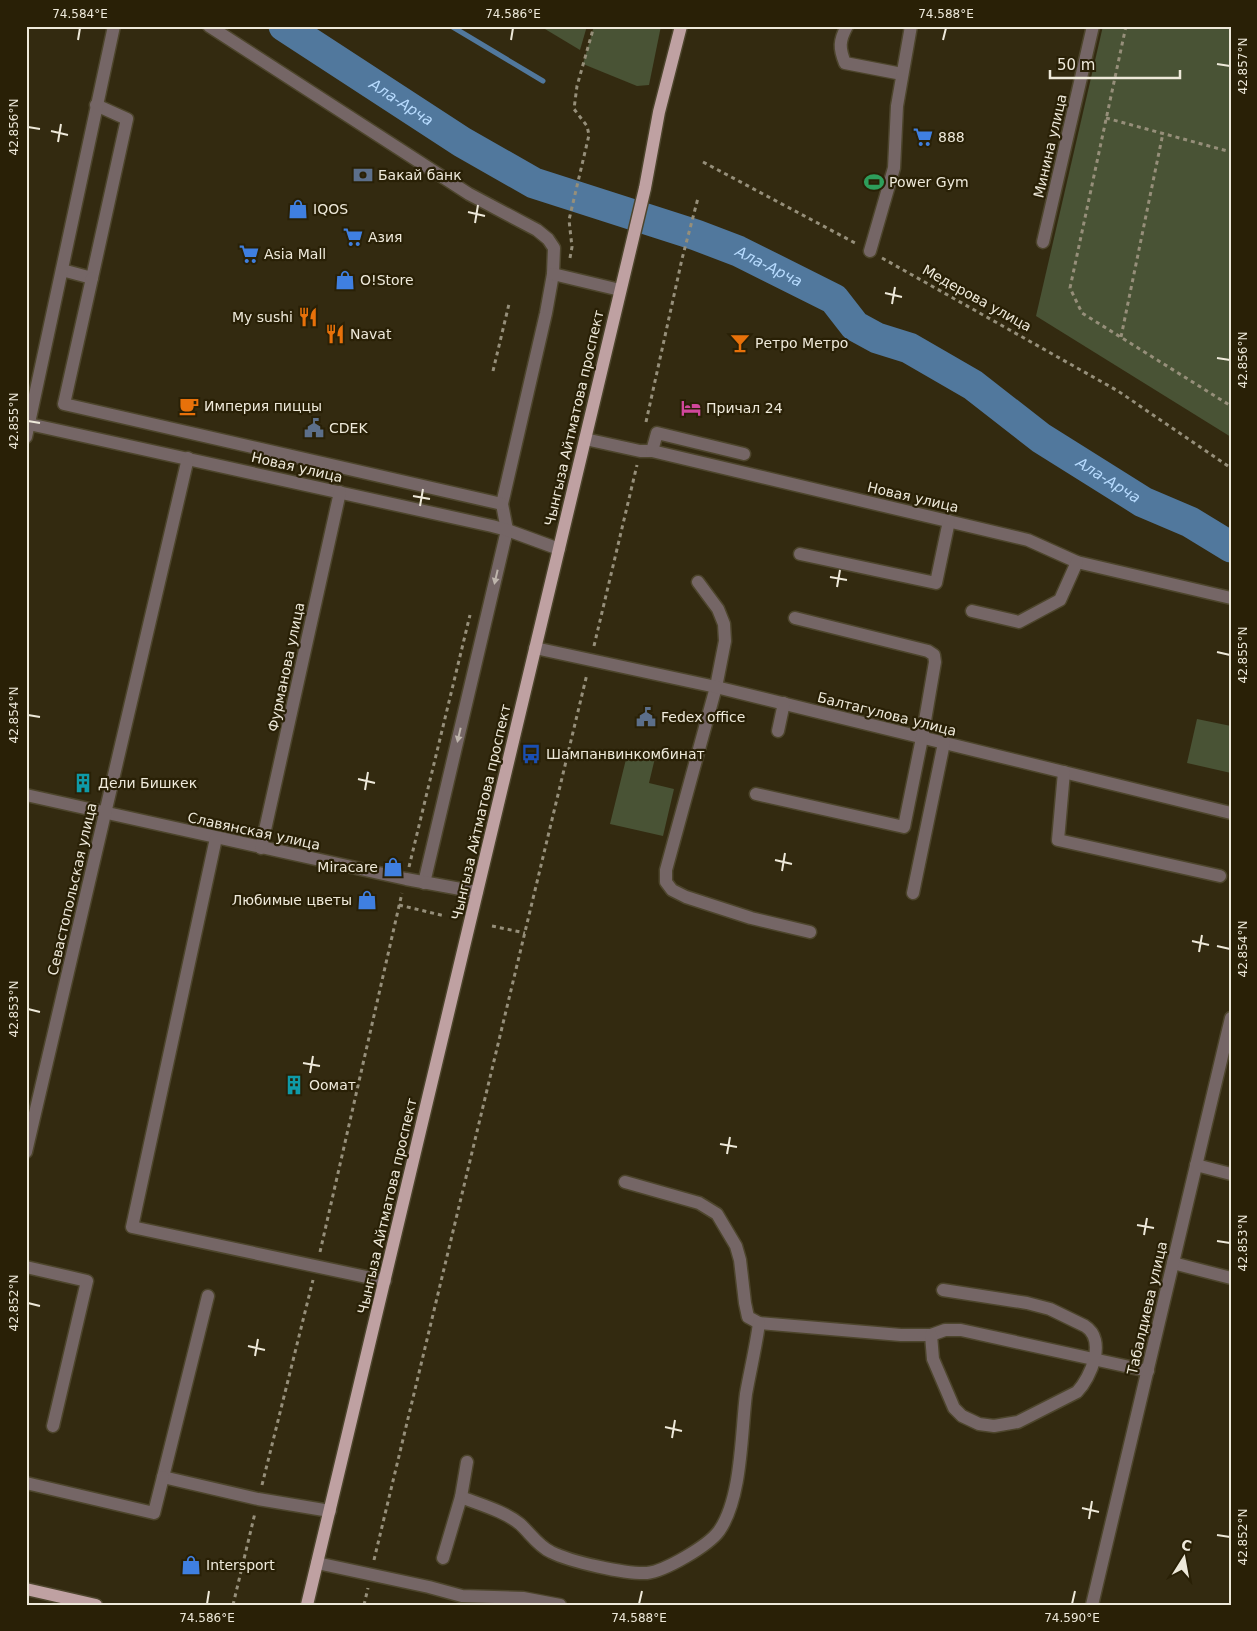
<svg xmlns="http://www.w3.org/2000/svg" width="1257" height="1631" viewBox="0 0 1257 1631" font-family="'DejaVu Sans',sans-serif">
  <style>
    .green { fill: #495335 }
    .lines { fill: none; stroke-linecap: round; stroke-linejoin: round }
    .stream { stroke: #51789d; stroke-width: 5 }
    .river { stroke: #51789d; stroke-width: 31 }
    .minor-casing { stroke: #4d452c; stroke-width: 15 }
    .major-casing { stroke: #4d452c; stroke-width: 15 }
    .path { stroke: #968f7a; stroke-width: 3; stroke-dasharray: 4 4; stroke-linecap: butt }
    .minor { stroke: #756666; stroke-width: 12 }
    .major { stroke: #bfa1a2; stroke-width: 12 }
    .oneway { fill: #beb5ac }
    .ticks { fill: none; stroke: #eee9da; stroke-width: 2 }
    .labels { text-anchor: middle; dominant-baseline: central; stroke-width: 4.5; stroke-linejoin: round; paint-order: stroke }
    .poi-label { font-size: 14px; fill: #eee9da; stroke: #292006; text-anchor: start }
    .street-label { font-size: 14px; fill: #eee9da; stroke: #292006 }
    .water-label { font-size: 15px; font-style: italic; fill: #b7dbfe; stroke: #292006 }
    .neatline { fill: none; stroke: #eee9da; stroke-width: 2 }
    .ticks-label { font-size: 12px; text-anchor: middle; fill: #eee9da }
  </style>
  <rect width="100%" height="100%" fill="#332a10"/>
  <g class="green">
    <polygon points="540,26 587,26 580,50"/>
    <polygon points="594,26 661,26 649,85 637,86 583,64"/>
    <polygon points="1103,26 1231,26 1231,437 1036,316"/>
    <polygon points="1197,719 1231,726 1231,773 1187,763"/>
    <polygon points="628,751 655,758 649,783 674,789 663,836 610,824"/>
  </g>
  <g class="lines">
    <polyline class="stream" points="451,26 543,81"/>
    <path class="river" id="s1" d="M284,26l178,116 72,41 162,52 42,16 96,48 21,27 22,12 32,10 64,37 68,53 102,64 47,20 41,25"/>
    <defs>
      <g id="minor">
        <polyline points="209,26 469,194 537,230 548,239 554,248 553,274 546,313 502,504 507,530 424,883"/>
        <path d="M847,26c-8,15 -8,22 -2,37l57,11"/>
        <polyline points="1043,242 1093,26"/>
        <polyline points="870,251 894,168 897,106 911,26"/>
        <polyline points="62,270 92,278 127,119 96,105"/>
        <polyline points="553,274 620,290"/>
        <polyline points="92,278 64,404 502,504"/>
        <polyline points="26,425 29,424 492,526 507,530 559,549"/>
        <polyline points="26,437 114,26"/>
        <polyline points="585,439 640,451 652,451 1028,540 1077,562 1231,598"/>
        <polyline points="652,451 657,433 744,454"/>
        <polyline points="800,554 936,583 949,521"/>
        <polyline points="698,582 718,609 724,624 725,641 716,687 666,870 666,882 672,890 686,897 751,918 810,932"/>
        <polyline points="972,611 1019,622 1060,600 1077,562"/>
        <polyline points="535,648 716,687 1231,813"/>
        <polyline points="778,731 784,703"/>
        <polyline points="1064,772 1058,840 1220,876"/>
        <polyline points="756,794 904,827 922,738 935,662 934,655 928,651 795,618"/>
        <polyline points="26,795 406,879 477,892"/>
        <polyline points="216,838 132,1227 385,1281"/>
        <polyline points="261,848 340,492"/>
        <polyline points="913,893 944,743"/>
        <polyline points="26,1152 188,458"/>
        <polyline points="1196,1165 1231,1174"/>
        <polyline points="625,1182 699,1203 717,1214 736,1246 740,1260 745,1303 748,1317 759,1323 901,1335 931,1335 945,1330 961,1330 1148,1371"/>
        <polyline points="1173,1263 1231,1278"/>
        <polyline points="26,1267 87,1281 53,1426"/>
        <polyline points="208,1296 163,1477 258,1499 330,1511"/>
        <path d="M931,1335l2,24 21,49 8,8 17,8 15,2 24,-4 59,-30c14,-15 30,-52 8,-66l-35,-17 -23,-6 -84,-13"/>
        <polyline points="26,1483 154,1513 163,1477"/>
        <path d="M461,1497c20,8 43,14 59,27 10,9 18,22 31,28 20,10 74,22 96,21 18,-2 61,-27 72,-42 23,-33 22,-97 27,-137 4,-23 10,-47 13,-71"/>
        <polyline points="443,1558 461,1497 467,1462"/>
        <polyline points="317,1563 429,1587 462,1596 523,1598 560,1605"/>
        <polyline points="1092,1605 1231,1018"/>
      </g>
      <g id="major">
        <polyline points="26,1589 96,1605"/>
        <polyline points="307,1605 645,188 659,112 681,26"/>
      </g>
    </defs>
    <use href="#minor" class="minor-casing"/>
    <use href="#major" class="major-casing"/>
    <g class="path">
      <polyline points="1126,26 1070,288 1082,313 1231,406"/>
      <polyline points="1106,118 1231,152"/>
      <polyline points="703,162 857,244"/>
      <polyline points="570,258 572,247 569,220 589,135 587,126 574,109 577,86 594,26"/>
      <polyline points="882,258 1118,391 1231,468"/>
      <polyline points="1121,337 1163,133"/>
      <polyline points="493,371 509,304"/>
      <polyline points="646,422 682,259 698,198"/>
      <polyline points="594,646 637,465"/>
      <polyline points="409,867 470,615"/>
      <polyline points="399,905 445,916"/>
      <polyline points="492,926 525,933"/>
      <polyline points="320,1252 402,893"/>
      <polyline points="262,1485 313,1280"/>
      <polyline points="374,1560 587,674"/>
      <polyline points="233,1605 255,1513"/>
      <polyline points="364,1605 368,1588"/>
    </g>
    <use href="#minor" class="minor"/>
    <use href="#major" class="major"/>
  </g>
  <defs><path id="oneway-solid" d="M-6-.8H1V-3.2L6.5 0L1 3.2V.8H-6Z" transform="scale(1.25)"/></defs>
  <g class="oneway">
    <use href="#oneway-solid" transform="translate(496 577) rotate(103)"/>
    <use href="#oneway-solid" transform="translate(459 735) rotate(103)"/>
  </g>
  <path class="ticks" d="M78,40l2,-12M511,40l2,-12M943,40l3,-12M1217,64l13,2M28,127l12,2M51,131l17,4M58,142l3,-18M468,212l17,4M475,223l3,-18M885,293l17,4M892,304l3,-17M1217,358l13,2M28,421l12,2M413,496l17,3M420,506l3,-17M830,577l17,3M837,587l3,-17M1217,652l13,3M28,715l12,2M358,779l17,4M365,790l3,-18M775,860l17,4M782,871l3,-18M1192,941l17,4M1217,946l13,3M1199,952l3,-17M28,1009l12,3M303,1063l17,3M310,1073l3,-17M720,1144l17,3M727,1154l3,-17M1137,1225l17,3M1144,1235l3,-17M1217,1241l13,2M28,1303l12,3M248,1346l17,4M255,1356l3,-17M665,1427l17,4M672,1438l3,-18M1082,1508l17,4M1089,1519l3,-18M1217,1535l13,2M207,1604l2,-13M639,1604l3,-13M1072,1604l3,-13"/>
  <defs>
    <symbol id="supermarket-bare" viewBox="-9 -9 18 18"><path d="M-6-5.5h2.5l.6 2H6L4.5 2H-2.5L-4.4-4H-6ZM-1.5 3.2a1.3 1.3 0 1 0 .1 0ZM3 3.2a1.3 1.3 0 1 0 .1 0Z" fill="#3f7fe0" stroke="#292006" stroke-width="2.5" paint-order="stroke"/></symbol>
    <symbol id="bank-bare" viewBox="-9 -9 18 18"><path d="M-6-4H6V4H-6ZM0-2.3a2.3 2.3 0 1 0 0 4.6a2.3 2.3 0 1 0 0-4.6Z" fill="#5c6f8a" stroke="#292006" stroke-width="2.5" paint-order="stroke"/></symbol>
    <symbol id="stadium-bare" viewBox="-9 -9 18 18"><path d="M0-5a6.5 5 0 1 0 0 10a6.5 5 0 1 0 0-10ZM-3.5-1.8h7v3.6h-7Z" fill="#2e9e5b" stroke="#292006" stroke-width="2.5" paint-order="stroke"/></symbol>
    <symbol id="shop-bare" viewBox="-9 -9 18 18"><path d="M-5-2.5h2.3a2.7 3.5 0 0 1 5.4 0H5L5.5 6h-11ZM-1.5-2.5h3a1.5 2.3 0 0 0-3 0Z" fill="#3f7fe0" stroke="#292006" stroke-width="2.5" paint-order="stroke"/></symbol>
    <symbol id="restaurant-bare" viewBox="-9 -9 18 18"><path d="M-5-6h1v4h1v-4h1v4h1v-4h1v5L-1.5 .5V6h-2V.5L-5-1ZM5-6V6H3V1.5H1.5Q1.5-4 5-6Z" fill="#e8710a" stroke="#292006" stroke-width="2.5" paint-order="stroke"/></symbol>
    <symbol id="bar-bare" viewBox="-9 -9 18 18"><path d="M-6-5H6L.8 .8V4.5H3.5V6h-7V4.5H-.8V.8Z" fill="#e8710a" stroke="#292006" stroke-width="2.5" paint-order="stroke"/></symbol>
    <symbol id="cafe-bare" viewBox="-9 -9 18 18"><path d="M-5.5-4.5H6V0H3Q3 3.5 0 3.5H-2.5Q-5.5 3.5-5.5 0ZM3-3.2v2h1.7v-2ZM-6 4.5H4V6H-6Z" fill="#e8710a" stroke="#292006" stroke-width="2.5" paint-order="stroke"/></symbol>
    <symbol id="hotel-bare" viewBox="-9 -9 18 18"><path d="M-6-4.5h1.5V1H6V5H4.5V3h-9V5H-6ZM-4 0a1.8 1.8 0 1 1 3.6 0ZM.5 0V-2.5h3Q6-2.5 6 0Z" fill="#d1479c" stroke="#292006" stroke-width="2.5" paint-order="stroke"/></symbol>
    <symbol id="civic-bare" viewBox="-9 -9 18 18"><path d="M-.6-6.5H3V-4.5H.6V-3L4-1V1h2V6H-6V1h2V-1L-.6-3ZM-1.2 2.5V6h2.4V2.5Z" fill="#5c6f8a" stroke="#292006" stroke-width="2.5" paint-order="stroke"/></symbol>
    <symbol id="bus-bare" viewBox="-9 -9 18 18"><path d="M-5-6H5V4H4V6H2V4H-2V6H-4V4H-5ZM-3.5-4V0h7V-4ZM-3.5 1.2v1.5H-2V1.2ZM2 1.2v1.5H3.5V1.2Z" fill="#1a4fb4" stroke="#292006" stroke-width="2.5" paint-order="stroke"/></symbol>
    <symbol id="building-bare" viewBox="-9 -9 18 18"><path d="M-4-6H4V6H1V3H-1V6H-4ZM-2.5-4.3h1.7v1.8h-1.7ZM.8-4.3h1.7v1.8H.8ZM-2.5-1h1.7V.8h-1.7ZM.8-1h1.7V.8H.8Z" fill="#0f9aa8" stroke="#292006" stroke-width="2.5" paint-order="stroke"/></symbol>
  </defs>
  <g fill-rule="evenodd">
    <use href="#supermarket-bare" x="909" y="123" width="28" height="28"/>
    <use href="#bank-bare" x="349" y="161" width="28" height="28"/>
    <use href="#stadium-bare" x="860" y="168" width="28" height="28"/>
    <use href="#shop-bare" x="284" y="195" width="28" height="28"/>
    <use href="#supermarket-bare" x="339" y="223" width="28" height="28"/>
    <use href="#supermarket-bare" x="235" y="240" width="28" height="28"/>
    <use href="#shop-bare" x="331" y="266" width="28" height="28"/>
    <use href="#restaurant-bare" x="294" y="303" width="28" height="28"/>
    <use href="#restaurant-bare" x="321" y="320" width="28" height="28"/>
    <use href="#bar-bare" x="726" y="329" width="28" height="28"/>
    <use href="#cafe-bare" x="175" y="392" width="28" height="28"/>
    <use href="#hotel-bare" x="677" y="394" width="28" height="28"/>
    <use href="#civic-bare" x="300" y="414" width="28" height="28"/>
    <use href="#civic-bare" x="632" y="703" width="28" height="28"/>
    <use href="#bus-bare" x="517" y="740" width="28" height="28"/>
    <use href="#building-bare" x="69" y="769" width="28" height="28"/>
    <use href="#shop-bare" x="379" y="853" width="28" height="28"/>
    <use href="#shop-bare" x="353" y="886" width="28" height="28"/>
    <use href="#building-bare" x="280" y="1071" width="28" height="28"/>
    <use href="#shop-bare" x="177" y="1551" width="28" height="28"/>
  </g>
  <g class="labels">
    <g class="poi-label">
      <text x="938" y="137">888</text>
      <text x="378" y="175">Бакай банк</text>
      <text x="889" y="182">Power Gym</text>
      <text x="313" y="209">IQOS</text>
      <text x="368" y="237">Азия</text>
      <text x="264" y="254">Asia Mall</text>
      <text x="360" y="280">O!Store</text>
      <text x="293" y="317" text-anchor="end">My sushi</text>
      <text x="350" y="334">Navat</text>
      <text x="755" y="343">Ретро Метро</text>
      <text x="204" y="406">Империя пиццы</text>
      <text x="706" y="408">Причал 24</text>
      <text x="329" y="428">CDEK</text>
      <text x="661" y="717">Fedex office</text>
      <text x="546" y="754">Шампанвинкомбинат</text>
      <text x="98" y="783">Дели Бишкек</text>
      <text x="378" y="867" text-anchor="end">Miracare</text>
      <text x="352" y="900" text-anchor="end">Любимые цветы</text>
      <text x="309" y="1085">Оомат</text>
      <text x="206" y="1565">Intersport</text>
    </g>
    <g class="street-label">
      <text transform="translate(1050 146) rotate(-77)">Минина улица</text>
      <text transform="translate(977 298) rotate(29)">Медерова улица</text>
      <text transform="translate(574 418) rotate(-77)">Чынгыза Айтматова проспект</text>
      <text transform="translate(297 467) rotate(13)">Новая улица</text>
      <text transform="translate(913 497) rotate(13)">Новая улица</text>
      <text transform="translate(286 667) rotate(-78)">Фурманова улица</text>
      <text transform="translate(887 714) rotate(14)">Балтагулова улица</text>
      <text transform="translate(481 812) rotate(-77)">Чынгыза Айтматова проспект</text>
      <text transform="translate(254 831) rotate(12)">Славянская улица</text>
      <text transform="translate(72 889) rotate(-77)">Севастопольская улица</text>
      <text transform="translate(387 1206) rotate(-77)">Чынгыза Айтматова проспект</text>
      <text transform="translate(1147 1308) rotate(-77)">Табалдиева улица</text>
    </g>
    <g class="water-label">
      <text stroke="none"><textPath href="#s1" startOffset="140">Ала-Арча</textPath></text>
      <text stroke="none"><textPath href="#s1" startOffset="545">Ала-Арча</textPath></text>
      <text stroke="none"><textPath href="#s1" startOffset="950">Ала-Арча</textPath></text>
    </g>
  </g>
  <rect width="1257" height="1631" fill="none" stroke="#292006" stroke-width="55"/>
  <g transform="translate(1184 1558) rotate(11)" stroke="#292006" stroke-width="4" paint-order="stroke">
  <path d="M0-4L9 19L0 12L-9 19Z" fill="#eee9da"/>
  <text y="-8" font-size="14" font-weight="bold" text-anchor="middle" fill="#eee9da">С</text>
  </g>
  <path d="M1050 70v8h130v-8" fill="none" stroke="#eee9da" stroke-width="2.5"/>
  <text x="1057" y="70" font-size="15" fill="#eee9da" stroke="#292006" stroke-width="4" paint-order="stroke">50 m</text>
  <rect x="28" y="28" width="1202" height="1576" class="neatline"/>
  <g class="ticks-label">
    <text x="80" y="18">74.584°E</text>
    <text x="513" y="18">74.586°E</text>
    <text x="946" y="18">74.588°E</text>
    <text transform="translate(1243 66) rotate(-90)" y="4">42.857°N</text>
    <text transform="translate(14 127) rotate(-90)" y="4">42.856°N</text>
    <text transform="translate(1243 360) rotate(-90)" y="4">42.856°N</text>
    <text transform="translate(14 421) rotate(-90)" y="4">42.855°N</text>
    <text transform="translate(1243 655) rotate(-90)" y="4">42.855°N</text>
    <text transform="translate(14 715) rotate(-90)" y="4">42.854°N</text>
    <text transform="translate(1243 949) rotate(-90)" y="4">42.854°N</text>
    <text transform="translate(14 1009) rotate(-90)" y="4">42.853°N</text>
    <text transform="translate(1243 1243) rotate(-90)" y="4">42.853°N</text>
    <text transform="translate(14 1303) rotate(-90)" y="4">42.852°N</text>
    <text transform="translate(1243 1537) rotate(-90)" y="4">42.852°N</text>
    <text x="207" y="1622">74.586°E</text>
    <text x="639" y="1622">74.588°E</text>
    <text x="1072" y="1622">74.590°E</text>
  </g>
</svg>
